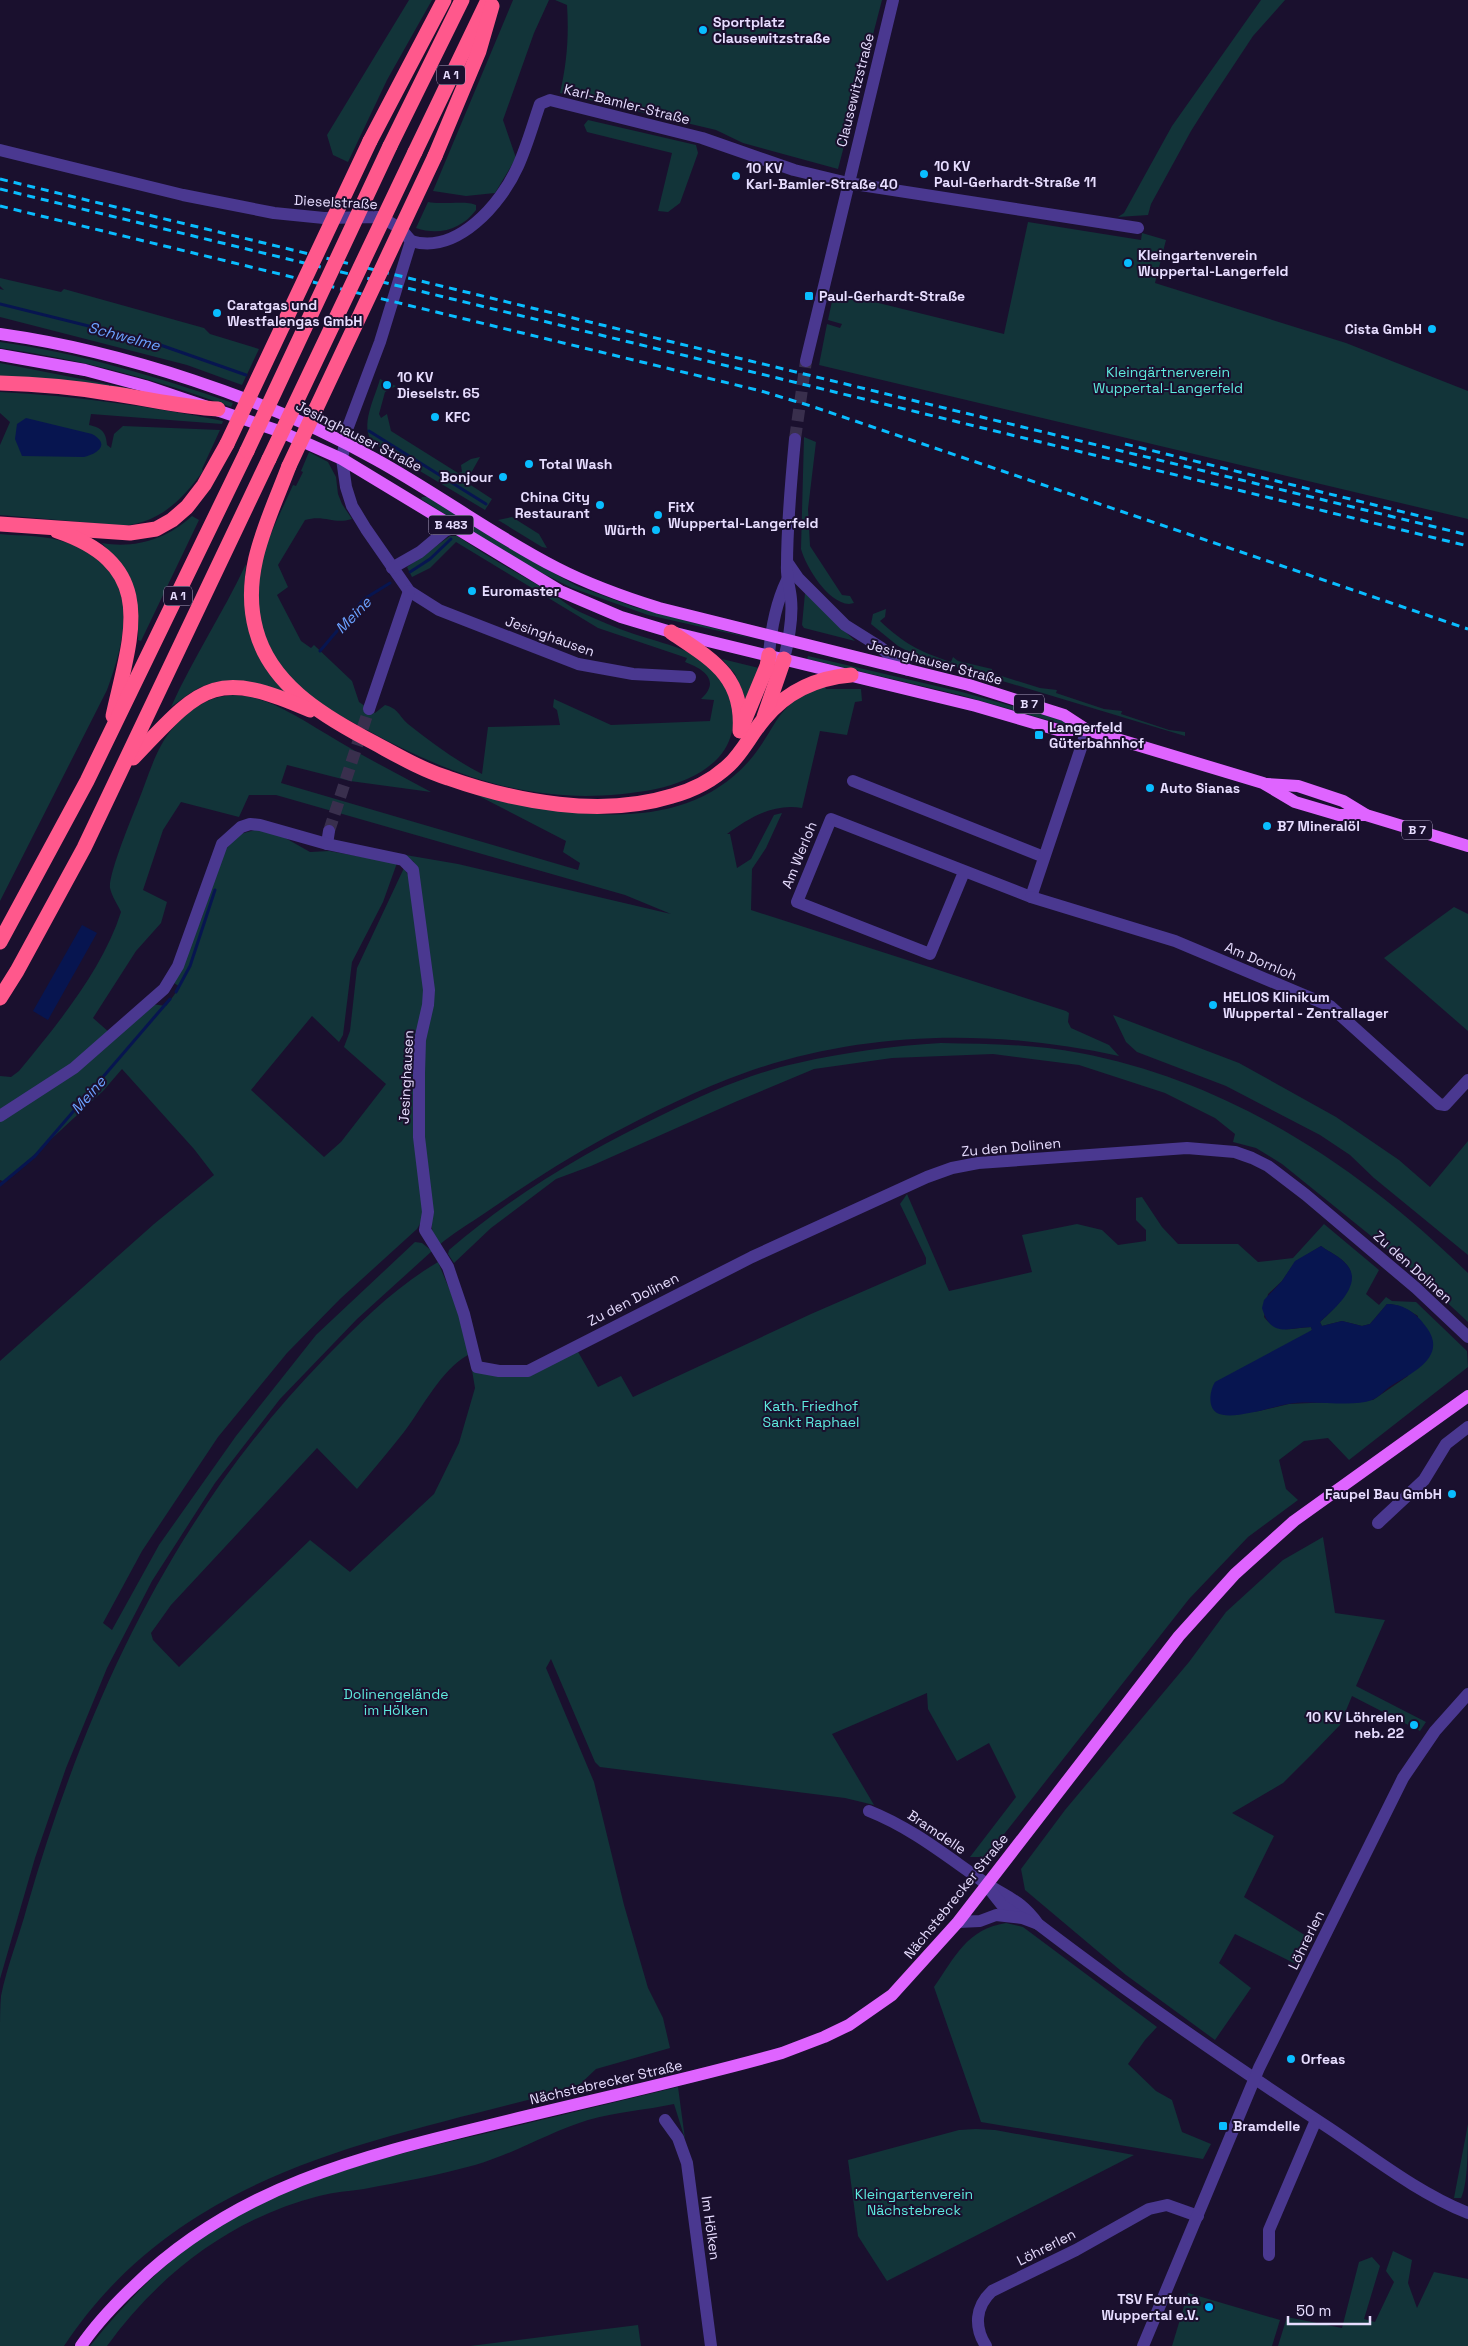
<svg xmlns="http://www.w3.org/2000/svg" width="1468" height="2346" viewBox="0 0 1468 2346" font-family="'Space Grotesk',sans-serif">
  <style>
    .green { fill: #123439; fill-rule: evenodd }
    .water { fill: #071550 }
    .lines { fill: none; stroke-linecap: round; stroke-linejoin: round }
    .stream { stroke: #071550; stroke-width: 3 }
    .minor-tunnel { stroke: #392f4d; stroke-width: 12; stroke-dasharray: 12 6; stroke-linecap: butt }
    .minor { stroke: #4a3890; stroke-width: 12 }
    .major { stroke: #df64ff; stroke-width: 12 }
    .highway { stroke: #ff588c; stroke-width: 15 }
    .rail { stroke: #09bdff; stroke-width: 3; stroke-dasharray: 8 6; stroke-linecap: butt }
    .highway-bridge { stroke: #ff588c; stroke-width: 15 }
    .poi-dot { fill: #09bdff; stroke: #1a102e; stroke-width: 2 }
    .labels { text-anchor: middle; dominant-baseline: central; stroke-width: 4; stroke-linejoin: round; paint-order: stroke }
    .shield { fill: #1a102e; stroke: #aaa0c0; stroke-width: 1 }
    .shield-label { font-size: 12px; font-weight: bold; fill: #e7ddff }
    .poi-label { font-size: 14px; font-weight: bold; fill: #e7ddff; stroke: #1a102e; text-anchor: start }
    .street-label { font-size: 14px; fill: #e7ddff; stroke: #1a102e }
    .park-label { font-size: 14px; fill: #5eeade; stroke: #1a102e }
    .water-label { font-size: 15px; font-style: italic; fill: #6ba1ff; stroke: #1a102e }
  </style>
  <rect width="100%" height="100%" fill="#1a102e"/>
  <g class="green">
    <polygon points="409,0 432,0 387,80 348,162 333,155 327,135"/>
    <polygon points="513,0 549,0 534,33 503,120 516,158 495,193 466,196 433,191"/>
    <path d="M555,0h327l-44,169 -95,-26 -27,-13 -156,-37c7,-30 9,-57 7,-88z"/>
    <polygon points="1261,0 1285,0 1253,36 1208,104 1191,131 1151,204 1148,215 1118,217 1124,213 1172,126"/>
    <polygon points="588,120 696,145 698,153 680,203 668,212 658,211 672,153 587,132 584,125"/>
    <path d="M428,202c13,3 39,-2 48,3v5c-14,19 -37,26 -60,18z"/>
    <polygon points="1028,222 1141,240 1142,233 1166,240 1155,283 1346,343 1468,391 1468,519 819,365 827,324 840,328 842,324 828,320 834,292 1004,334"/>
    <polygon points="0,278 61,292 64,289 204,328 210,334 259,349 242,385 187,365 0,317 0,289 4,290 0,286"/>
    <path d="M0,342c80,11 157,35 233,61l-2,4c-75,-28 -152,-48 -231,-59z"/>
    <polygon points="0,363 137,390 0,378"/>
    <path d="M380,379l16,7 -11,6 -6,22 2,4 6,-4 4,17 67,42 4,-1 -1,-7 10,-6 9,-2 -14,25 26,17 -7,11 -112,-67c-14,-17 2,-45 7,-64z"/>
    <path d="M0,392c75,4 149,14 223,29l-1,3 -131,-10 -2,11c13,3 17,7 18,20l4,3 3,-14 9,-8 97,4 -18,39 1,2c-26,36 -52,58 -98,55l-1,-2 -104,-9v-70l10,-23 -10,-9z"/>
    <path d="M804,437l12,5 -8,67 2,37 32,49 8,1 4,7 -5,1c-21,-1 -43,-37 -48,-55z"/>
    <path d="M309,452l19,10 8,15 2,17 4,10 10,15c-19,6 -27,-5 -47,1l-27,45 10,22 -11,8 24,46 10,7 3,-3 38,36 7,21 16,11 10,-8c14,4 13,10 23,19 23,18 48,37 74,50l6,-47 72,-2 -3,-15 -4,-3 1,-8 57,26 99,-4 4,-21 -13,-1c20,-18 3,-30 -16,-37l2,-4 -89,-30 -142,-86 -26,26 -18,9 -5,-10 43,-31h7c31,21 64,39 96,58 9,6 17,13 27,18 18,8 36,16 54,22 29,10 67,16 86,41 11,16 16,37 12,56 -7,35 -45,51 -76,58 -109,21 -196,-8 -291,-60 -29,-16 -61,-31 -82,-59 -16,-22 -26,-52 -27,-80 -1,-28 25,-78 37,-105l3,1 7,-14 -2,-1z"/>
    <polygon points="422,497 428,497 509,548 577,586 634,607 755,639 648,615 572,588 522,563 421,499"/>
    <path d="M192,516l7,4 -58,121 -3,-1c2,-38 -11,-69 -36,-97 33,6 65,-4 90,-27z"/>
    <polygon points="512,517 539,534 547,548 542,547 498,520"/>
    <path d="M0,534c22,2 47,1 68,9 74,25 60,90 39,147l-107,211z"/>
    <path d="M246,564l-2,28 3,28 42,73c-28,-7 -60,-19 -88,-6 -11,5 -20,13 -30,20 22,-49 52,-94 75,-143z"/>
    <polygon points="805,593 855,641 804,628 802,625"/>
    <path d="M886,609l-1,8 -5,4c25,23 38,30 71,41l2,-5 5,4 34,8v4l48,15 17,2 -1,3 48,16 18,2 -1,3 48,16 16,2v4l-272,-82 -15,-8 -27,-22 2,-10z"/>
    <polygon points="808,656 962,692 1065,721 1065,725 960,695 807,659"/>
    <polygon points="722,659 759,668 746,700 735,674"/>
    <path d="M825,686l1,3h35l1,12 -7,1 -8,33 -27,-4 -18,77c-29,-5 -53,10 -75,26h3l7,34 14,-9 23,-44 8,-2 -16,35 -14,21 -1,41 315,101 3,2 -1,9 3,6 38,17 10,11c-123,-27 -253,-26 -372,16 -49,17 -95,41 -141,65 -42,23 -82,49 -121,76 -16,11 -32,20 -47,33l-5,-8 -11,-112 2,-85 8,-51 -16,-124 -3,-5 -19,-8 64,11 213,50 -46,-19 -349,-100h-27l-10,22 -58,-15 -18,28 -20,60 24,12 -6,21 -25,28 -43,67 17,15h11l30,-29 15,2 14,-19 -6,-4 28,-66 20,-64 18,-19 15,-4 13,1 12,4 30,17 19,-1 68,12 -14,39 -31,60 -9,73 -4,7 -27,-26 -61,74 73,67 17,-15 45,-58 -42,-37 6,-16 7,-63 47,-100 7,12 14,109 -7,46 -3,99 9,83 -7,12 -77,70 -53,54 -69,84 -76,114 -39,72 9,7 47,-85 77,-109 80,-101 99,-93 7,1 10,8 -75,68 -77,80 -65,84 -63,98 -45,87 -41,100 -31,90 -35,121v-618l154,-137 60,-49 -20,-26 -72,-80 -19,22 -98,91 -5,-2v-104l11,1 8,-6c38,-46 84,-102 102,-159 -3,-7 -9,-15 -11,-24 -2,-13 22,-71 28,-86 10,-24 18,-56 36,-75 56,-63 108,-18 164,14 30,18 62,34 93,51l-81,-11 -63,-16 -6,18 297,87 2,-7 -17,-11 3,-11 -89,-46c89,19 203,44 272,-34 30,-35 26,-59 76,-75z"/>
    <polygon points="1454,907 1468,914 1468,1031 1384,958"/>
    <polygon points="1113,1015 1239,1063 1336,1117 1399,1160 1430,1187 1468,1141 1468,1255 1374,1178 1350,1155 1320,1135 1226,1086 1137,1052 1126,1042"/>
    <path d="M941,1043c46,1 93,1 139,10 151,29 280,114 388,220v49l-61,-57 -125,-101 -26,-16 -23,-6 2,-8 -20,-16 -50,-25 -86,-28 -86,-11 -101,4 -78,11 -79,33 -144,64 -35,13 -65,49 -37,35 -6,-9 1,-4c65,-56 138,-99 215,-136 43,-21 87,-41 134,-51 47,-11 95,-17 143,-20z"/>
    <path d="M907,1194l42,97 83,-19 -10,-37 55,-11 25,6 16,15 28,-4v-11l-10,-10v-22l6,-1 20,30 16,17h60l20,18 35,-4 31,-34 55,46 -13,24 13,11 7,-8 6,4 24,1 51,49 1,16 -119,93 -21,-22 -24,3 -25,19 7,29 12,11 -50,37 -59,62 -199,253 -6,5h-14l46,-60 -27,-54 -32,18 -29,-52 -1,-16 -95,41 42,71 -29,-7 -245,-31 -5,-5 -44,-103 -5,9 48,114 30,123 24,83 15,30 7,30 -74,21 -19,18c-192,53 -393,78 -513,259h-64c0,-82 0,-164 0,-246 0,-22 0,-45 0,-68 0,-11 0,-25 1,-36 6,-30 18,-59 26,-89 59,-205 148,-396 299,-550 35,-35 69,-70 112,-95l26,62 4,31c-27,15 -45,52 -64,77 -15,19 -31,38 -47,57l-40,-41 -146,157 -20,28 2,7 26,27 131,-127 40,32 84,-78 25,-51 16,-55 -3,-18 26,2 3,3 76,-25 21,37 23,-11 12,21 178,-83 115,-50v-6l-26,-54zM1321,1246c8,6 20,11 26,19 15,18 -14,46 -27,57l2,4 20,-5 20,5 8,-2 17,-20c12,0 20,5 31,12l-10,60 -35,24 -84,4 -30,7 -32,4 -9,-2 94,-83 -1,-3c-21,1 -33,8 -47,-10l4,-23 14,-13 13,-19z"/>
    <polygon points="1323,1537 1335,1613 1385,1620 1356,1686 1426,1722 1420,1731 1352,1696 1340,1725 1312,1754 1283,1783 1232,1813 1274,1836 1244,1897 1311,1939 1298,1965 1235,1934 1219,1963 1251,1988 1215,2040 1126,1975 1025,1890 1021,1869 1065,1810 1189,1662 1226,1612 1283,1560"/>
    <path d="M1006,1923l17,4 134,100 -12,13 -17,24 28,27 16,9 10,32 29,12 -8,15 -222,-37 -47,-135c21,-30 33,-58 72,-64z"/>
    <path d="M678,2087l7,52 -11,-35c-28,6 -58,8 -86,16 -39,12 -74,34 -113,45 -36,10 -74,17 -111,24 -15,2 -30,3 -45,7 -87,22 -160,78 -212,150h-17c33,-41 70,-80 114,-110 83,-56 183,-80 279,-102 65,-16 130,-31 195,-47z"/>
    <path d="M1468,2124c0,19 0,60 -7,74h-7z"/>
    <polygon points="976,2129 995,2130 1134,2155 887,2281 858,2236 848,2160 959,2130"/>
    <polygon points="1393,2251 1412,2260 1408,2283 1417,2308 1434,2272 1468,2279 1468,2346 1278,2346 1287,2317 1342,2328 1359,2262 1372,2257 1380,2266 1364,2319 1375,2322 1394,2282 1386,2271"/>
    <polygon points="1188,2293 1280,2320 1272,2346 1172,2346"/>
    <polygon points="638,2325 641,2346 470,2346"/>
  </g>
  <g class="water">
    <path d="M26,418l66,16c18,10 7,19 -8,23l-62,-1 -7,-17 2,-15z"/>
    <polygon points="82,925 97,933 48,1020 33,1011"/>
    <path d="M1321,1246c8,6 20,11 26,19 17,20 -14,45 -27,57l2,4 20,-5 20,5 8,-2 17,-20c18,0 30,10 40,24 20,28 -13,44 -33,56 -8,4 -14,13 -22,16 -21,8 -59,-1 -84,4 -16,3 -57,17 -71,9 -10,-6 -7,-23 -2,-31l97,-52 -1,-3c-24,1 -40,11 -49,-19l2,-8 18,-19 13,-20z"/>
  </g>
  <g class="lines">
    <g class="stream">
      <polyline points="0,304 149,341 246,375"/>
      <polyline points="369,431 486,504"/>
      <polyline points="410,572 430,559 451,539"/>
      <polyline points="320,651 364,599 390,583"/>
      <polyline points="176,992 190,966 215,890"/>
      <polyline points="0,1185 35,1156 170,999"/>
    </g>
    <g class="minor-tunnel">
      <polyline points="795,439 806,361"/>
      <polyline points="329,831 369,709"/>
    </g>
    <g class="minor">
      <polyline points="0,150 183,195 274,213 324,218 380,217 400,228 411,241 380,342 348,427 342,459 346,487 352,506 366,529 409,591 439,610 578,664 633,674 690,677"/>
      <path d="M411,241c46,14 90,-37 107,-75 9,-20 15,-42 22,-62l10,-4 152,38 92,32 54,13 290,45"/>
      <polyline points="806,361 893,0"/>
      <polyline points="787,562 798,578 845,625 880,647 908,670"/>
      <polyline points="392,568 420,552 445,531 455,527"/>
      <path d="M769,655c2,-26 6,-50 18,-75"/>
      <path d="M784,659c5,-20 9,-40 7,-60 -1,-12 -5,-22 -4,-34 0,-42 4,-84 8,-126"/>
      <polyline points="369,709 409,591"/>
      <polyline points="853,781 1044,857"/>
      <polyline points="327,844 329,831"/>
      <polyline points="964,872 930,954 797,902 831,819 1031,897 1087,730"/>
      <polyline points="1031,897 1175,941 1330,1006 1439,1104 1445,1105 1468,1080"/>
      <polyline points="0,1116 74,1068 164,989 178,966 222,844 241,827 250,824 260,825 327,844 403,860 413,870 429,990 428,1005 420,1040 419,1073 419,1137 428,1212 425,1230 448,1267 464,1314 477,1367 499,1371 528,1371 752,1257 927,1177 952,1168 978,1163 1187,1148 1235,1152 1252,1158 1268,1166 1306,1195 1416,1288 1468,1337"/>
      <polyline points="1378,1523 1424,1480 1446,1444 1468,1427"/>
      <path d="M869,1811c43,17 77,45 115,71 23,16 36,17 54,42 94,72 192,139 291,204 45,30 89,65 139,85"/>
      <polyline points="987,1886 1002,1905 1019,1917"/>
      <polyline points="958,1922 980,1921 996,1915 1022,1918 1038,1924"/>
      <polyline points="665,2120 678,2138 687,2163 711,2346"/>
      <polyline points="1269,2255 1269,2230 1316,2120"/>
      <path d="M986,2346c-12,-19 -11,-39 6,-55l84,-41 73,-41 18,-4 31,11"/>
      <polyline points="1143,2346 1259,2068 1403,1778 1435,1731 1468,1694"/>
    </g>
    <g class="major">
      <path d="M0,334c121,17 269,65 375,125 62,34 119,77 182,109 33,17 67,29 102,40l310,77 95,30 23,15"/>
      <polyline points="0,355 85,370 145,386 279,431 342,459 560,591 621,617 671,632 976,706 1058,730 1087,730 1263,783 1295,802 1339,815 1366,815"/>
      <polyline points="1267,784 1298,786 1343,801 1366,815 1468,846"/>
      <path d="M81,2346c15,-22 35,-43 54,-61 101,-98 223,-128 355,-160 97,-24 196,-45 292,-72l42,-16 25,-12 43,-30 66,-73 221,-286 56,-62 59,-53 174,-125"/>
    </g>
    <g class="highway">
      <polyline points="370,141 444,0"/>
      <polyline points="390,146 462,0"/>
      <polyline points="415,152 488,0"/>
      <polyline points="435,156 479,51 492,6"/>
      <path d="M0,383c36,1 72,4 108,10 37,5 73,14 110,16"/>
      <path d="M289,466c-20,53 -49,106 -33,164 14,53 64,84 109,108 27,14 54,31 83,40 68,24 153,40 224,18 22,-6 41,-16 57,-31 14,-13 22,-31 35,-46 22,-27 52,-41 87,-44"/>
      <polyline points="0,524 130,533 156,529 172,520 187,507 204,485 227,444"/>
      <path d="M57,531c103,35 74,103 56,185"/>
      <path d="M671,632c40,27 73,44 69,99"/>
      <polyline points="764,717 784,659"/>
      <polyline points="742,726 767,666 769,655"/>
      <path d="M133,758c68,-71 80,-91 177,-48"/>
      <polyline points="0,942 87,781 247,451"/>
      <polyline points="0,998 17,971 84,848 269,459"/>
    </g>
    <g class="rail">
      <polyline points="0,179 1468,535"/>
      <polyline points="0,189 1468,546"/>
      <polyline points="0,206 761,391 811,406 1468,629"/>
      <polyline points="1125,444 1436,520"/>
    </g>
    <g class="highway-bridge">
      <polyline points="227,444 370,141"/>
      <polyline points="247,451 390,146"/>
      <polyline points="269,459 415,152"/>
      <polyline points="289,466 435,156"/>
    </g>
  </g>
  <g class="poi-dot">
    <circle cx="703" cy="30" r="5"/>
    <circle cx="924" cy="174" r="5"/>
    <circle cx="736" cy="176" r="5"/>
    <circle cx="1128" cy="263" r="5"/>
    <rect x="804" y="291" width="10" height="10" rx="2.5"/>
    <circle cx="217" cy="313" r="5"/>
    <circle cx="1432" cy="329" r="5"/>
    <circle cx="387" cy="385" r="5"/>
    <circle cx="435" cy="417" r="5"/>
    <circle cx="529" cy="464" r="5"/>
    <circle cx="503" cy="477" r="5"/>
    <circle cx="600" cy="505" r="5"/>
    <circle cx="658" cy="515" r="5"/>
    <circle cx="656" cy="530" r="5"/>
    <circle cx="472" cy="591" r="5"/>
    <rect x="1034" y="730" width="10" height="10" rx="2.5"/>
    <circle cx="1150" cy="788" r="5"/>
    <circle cx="1267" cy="826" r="5"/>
    <circle cx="1213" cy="1005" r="5"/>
    <circle cx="1452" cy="1494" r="5"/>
    <circle cx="1414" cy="1725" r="5"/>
    <circle cx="1291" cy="2059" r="5"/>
    <rect x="1218" y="2121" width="10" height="10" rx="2.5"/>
    <circle cx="1209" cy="2307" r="5"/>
  </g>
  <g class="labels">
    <g class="shield">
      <rect x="437" y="65.5" width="28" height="19" rx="4"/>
      <rect x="428.5" y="515.5" width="45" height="19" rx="4"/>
      <rect x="164" y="586.5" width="28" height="19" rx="4"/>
      <rect x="1014" y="694.5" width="30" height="19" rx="4"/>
      <rect x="1402" y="820.5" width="30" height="19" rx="4"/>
    </g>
    <g class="shield-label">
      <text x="451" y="75">A 1</text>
      <text x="451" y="525">B 483</text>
      <text x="178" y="596">A 1</text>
      <text x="1029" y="704">B 7</text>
      <text x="1417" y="830">B 7</text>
    </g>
    <g class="poi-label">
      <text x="713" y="22">Sportplatz<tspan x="713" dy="16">Clausewitzstraße</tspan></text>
      <text x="934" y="166">10 KV<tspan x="934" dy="16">Paul-Gerhardt-Straße 11</tspan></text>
      <text x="746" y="168">10 KV<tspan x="746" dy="16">Karl-Bamler-Straße 40</tspan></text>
      <text x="1138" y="255">Kleingartenverein<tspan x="1138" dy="16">Wuppertal-Langerfeld</tspan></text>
      <text x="819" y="296">Paul-Gerhardt-Straße</text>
      <text x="227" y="305">Caratgas und<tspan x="227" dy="16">Westfalengas GmbH</tspan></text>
      <text x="1422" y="329" text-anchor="end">Cista GmbH</text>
      <text x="397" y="377">10 KV<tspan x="397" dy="16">Dieselstr. 65</tspan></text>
      <text x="445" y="417">KFC</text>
      <text x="539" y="464">Total Wash</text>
      <text x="493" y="477" text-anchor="end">Bonjour</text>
      <text x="590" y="497" text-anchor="end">China City<tspan x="590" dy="16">Restaurant</tspan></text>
      <text x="668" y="507">FitX<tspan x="668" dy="16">Wuppertal-Langerfeld</tspan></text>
      <text x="646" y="530" text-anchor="end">Würth</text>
      <text x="482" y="591">Euromaster</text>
      <text x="1049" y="727">Langerfeld<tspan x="1049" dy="16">Güterbahnhof</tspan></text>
      <text x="1160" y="788">Auto Sianas</text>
      <text x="1277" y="826">B7 Mineralöl</text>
      <text x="1223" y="997">HELIOS Klinikum<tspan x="1223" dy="16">Wuppertal - Zentrallager</tspan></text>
      <text x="1442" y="1494" text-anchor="end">Faupel Bau GmbH</text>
      <text x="1404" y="1717" text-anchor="end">10 KV Löhrelen<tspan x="1404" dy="16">neb. 22</tspan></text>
      <text x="1301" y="2059">Orfeas</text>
      <text x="1233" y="2126">Bramdelle</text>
      <text x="1199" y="2299" text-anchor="end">TSV Fortuna<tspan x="1199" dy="16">Wuppertal e.V.</tspan></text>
    </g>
    <g class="street-label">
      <text transform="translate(855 90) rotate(-76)">Clausewitzstraße</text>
      <text transform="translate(627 104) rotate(14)">Karl-Bamler-Straße</text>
      <text transform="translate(336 202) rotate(3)">Dieselstraße</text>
      <text transform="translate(359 436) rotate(27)">Jesinghauser Straße</text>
      <text transform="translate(550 636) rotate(20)">Jesinghausen</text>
      <text transform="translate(935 662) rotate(15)">Jesinghauser Straße</text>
      <text transform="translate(799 855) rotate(-68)">Am Werloh</text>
      <text transform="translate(1261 961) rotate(23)">Am Dornloh</text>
      <text transform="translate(406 1077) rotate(-87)">Jesinghausen</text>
      <text transform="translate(1011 1147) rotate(-5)">Zu den Dolinen</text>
      <text transform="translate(1413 1267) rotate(42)">Zu den Dolinen</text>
      <text transform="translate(633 1299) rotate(-27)">Zu den Dolinen</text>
      <text transform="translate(937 1832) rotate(34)">Bramdelle</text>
      <text transform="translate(956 1896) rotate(-51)">Nächstebrecker Straße</text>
      <text transform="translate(1306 1940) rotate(-64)">Löhrerlen</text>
      <text transform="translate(606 2082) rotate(-13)">Nächstebrecker Straße</text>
      <text transform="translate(711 2228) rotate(82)">Im Hölken</text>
      <text transform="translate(1046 2247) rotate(-27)">Löhrerlen</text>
    </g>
    <g class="park-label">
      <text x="1168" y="372">Kleingärtnerverein<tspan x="1168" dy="16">Wuppertal-Langerfeld</tspan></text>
      <text x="811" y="1406">Kath. Friedhof<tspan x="811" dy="16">Sankt Raphael</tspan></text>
      <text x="396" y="1694">Dolinengelände<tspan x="396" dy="16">im Hölken</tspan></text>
      <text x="914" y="2194">Kleingartenverein<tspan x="914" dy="16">Nächstebreck</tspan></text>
    </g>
    <g class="water-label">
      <text transform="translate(124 336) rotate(15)">Schwelme</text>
      <text transform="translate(353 615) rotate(-46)">Meine</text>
      <text transform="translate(88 1095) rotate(-49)">Meine</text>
    </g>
  </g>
  <path d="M1288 2316v8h82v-8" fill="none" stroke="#e7ddff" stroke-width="2.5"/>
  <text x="1296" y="2316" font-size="15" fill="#e7ddff" stroke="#1a102e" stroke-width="4" paint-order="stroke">50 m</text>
</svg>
